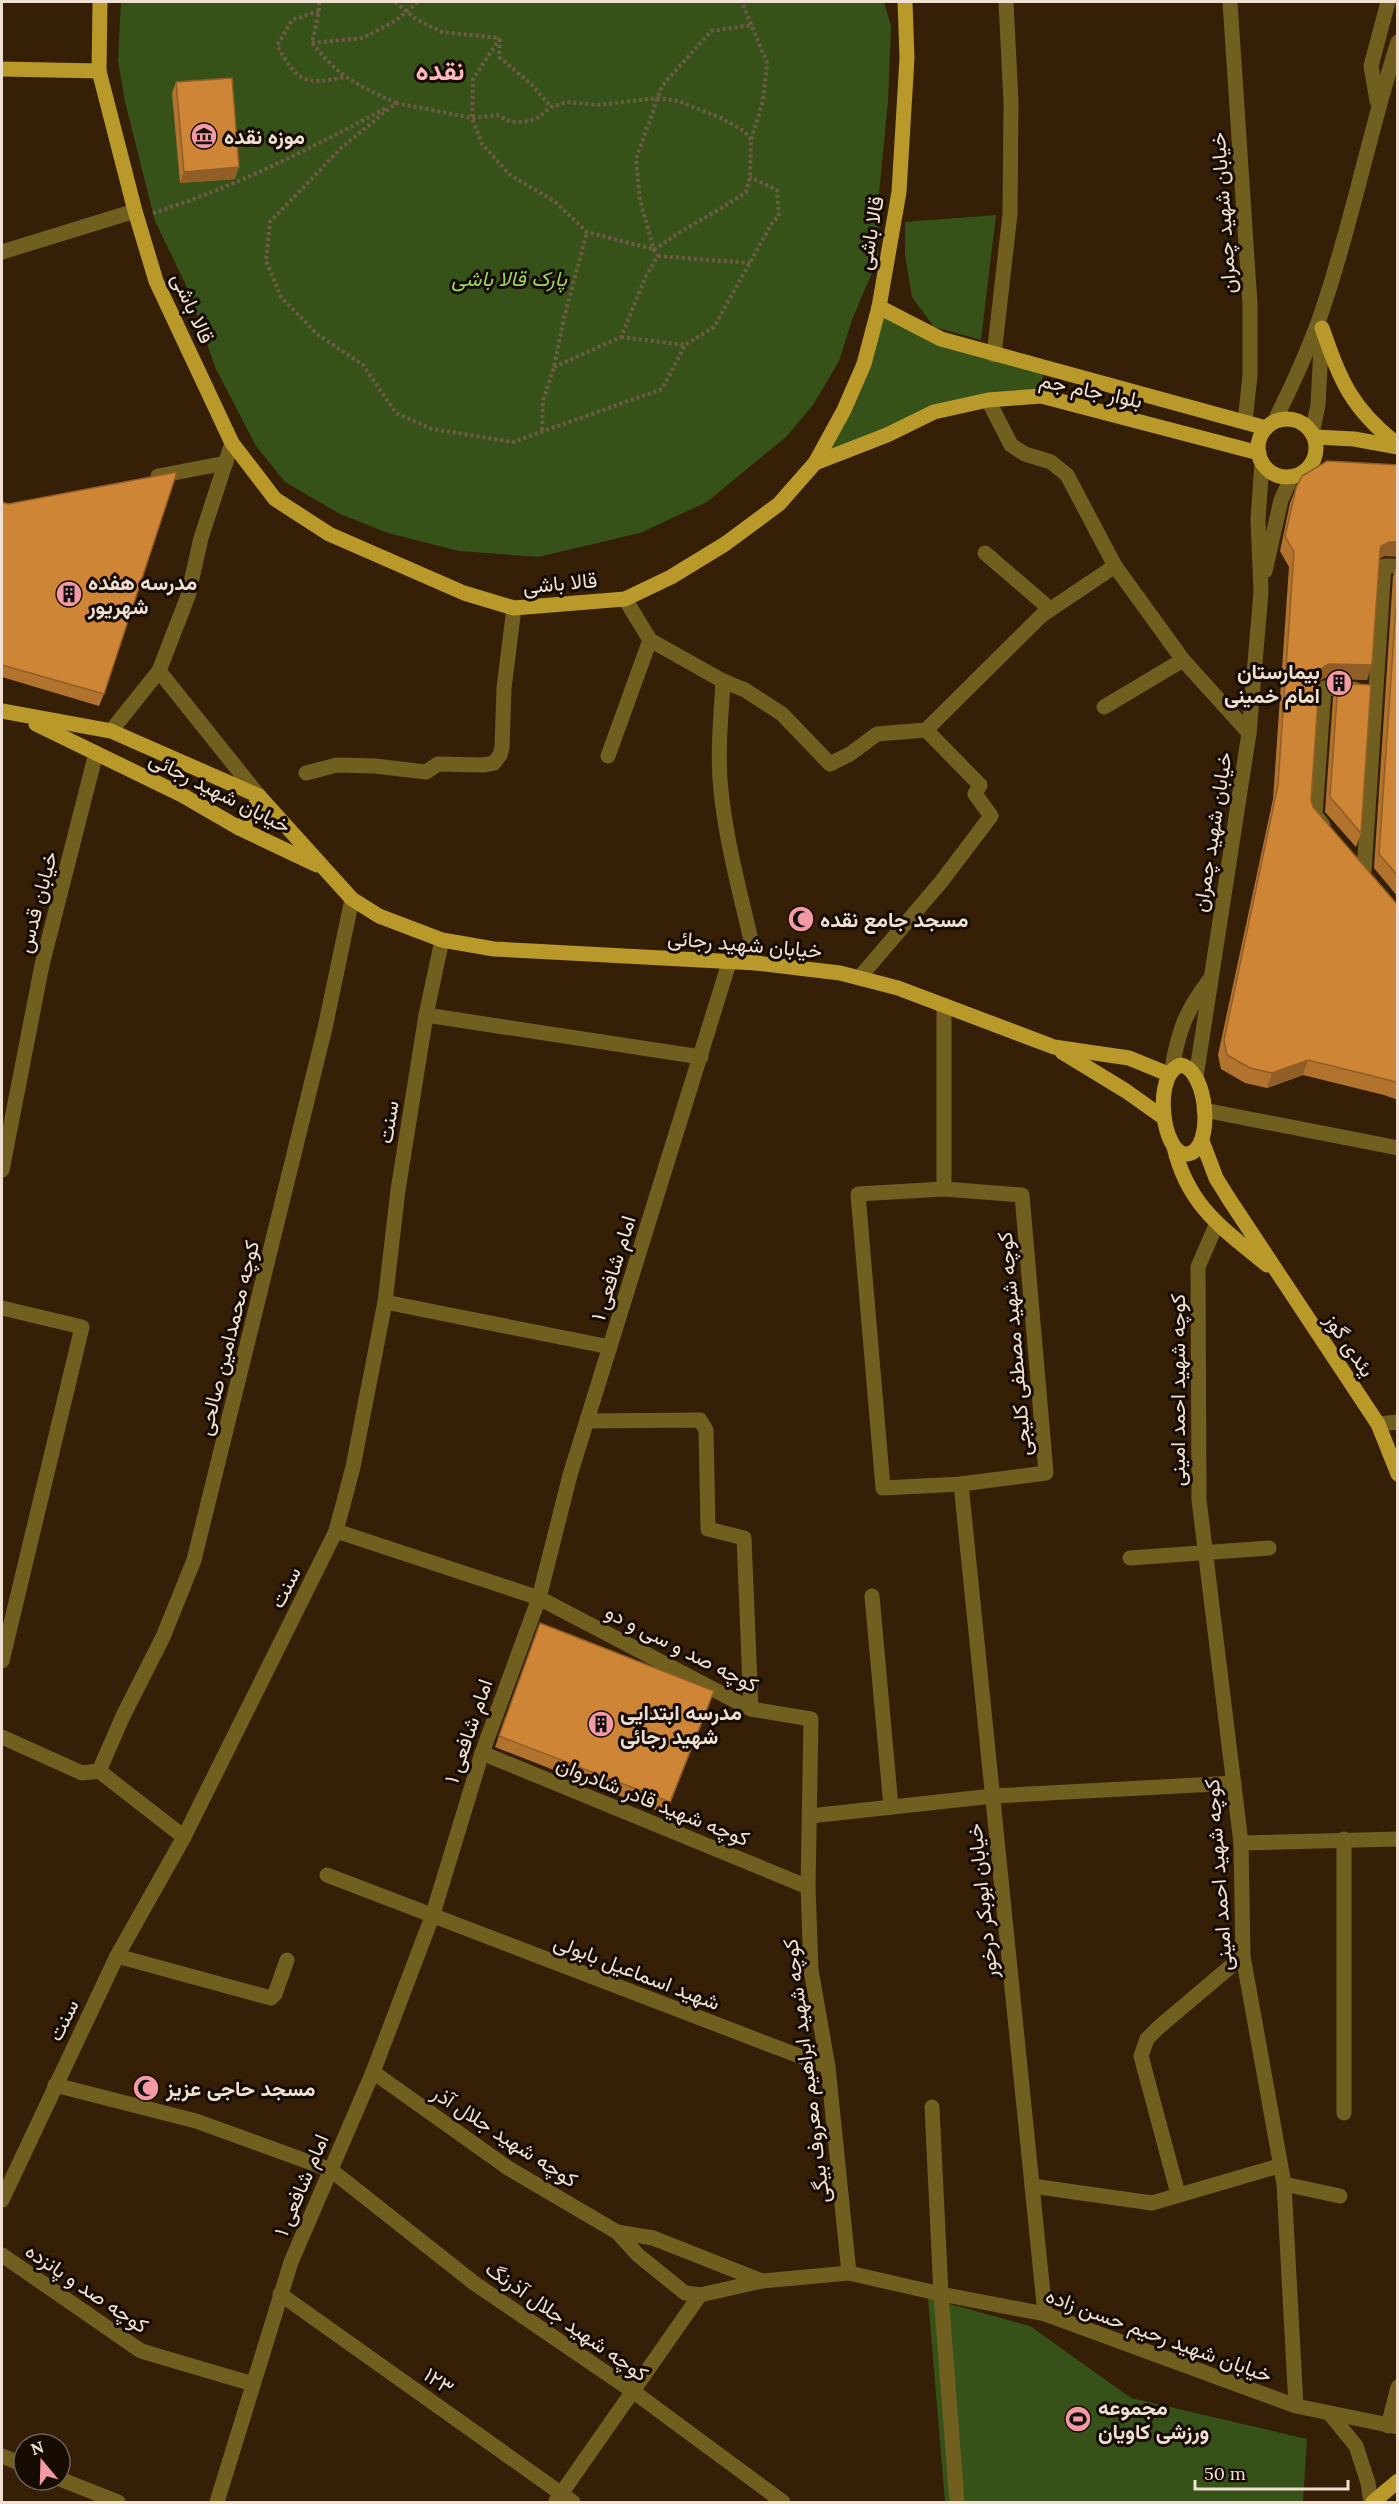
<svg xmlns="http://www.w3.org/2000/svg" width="1399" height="2504" viewBox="0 0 1399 2504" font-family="Lora,Vazirmatn,serif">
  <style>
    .green { fill: #375219 }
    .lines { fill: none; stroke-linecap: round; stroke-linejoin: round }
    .path { stroke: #6e5a45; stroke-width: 4; stroke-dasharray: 3 3; stroke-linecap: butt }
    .minor { stroke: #715f1f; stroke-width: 15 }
    .major { stroke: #b8992a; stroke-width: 15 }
    .wall { fill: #b1732e }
    .shaded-wall { fill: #905e26 }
    .building { fill: #ce8636; stroke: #905e26; stroke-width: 1.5 }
    .labels { text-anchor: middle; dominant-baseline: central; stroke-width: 6; stroke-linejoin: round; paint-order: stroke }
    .poi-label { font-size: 21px; font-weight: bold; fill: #efe0d2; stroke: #160c04; text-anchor: start }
    .street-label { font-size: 21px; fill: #efe0d2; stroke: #160c04 }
    .park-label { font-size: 21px; font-style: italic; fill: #9cd561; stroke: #160c04 }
    .district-label { font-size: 27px; font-weight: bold; fill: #fdb9bf; stroke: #160c04 }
  </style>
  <rect width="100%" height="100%" fill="#351f07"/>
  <g class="green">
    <polygon points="121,2 884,2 891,26 888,101 879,194 878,258 852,320 839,361 813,405 786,437 707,502 640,533 538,557 459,551 388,533 340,514 285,482 256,446 216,369 185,283 155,221 125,102 118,60"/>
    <polygon points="996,215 981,340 934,327 912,297 905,255 905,222"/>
    <polygon points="879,307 941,339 1044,367 1041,396 988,400 815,463 844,410"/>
    <polygon points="928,2298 1030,2326 1131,2398 1307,2439 1303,2502 945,2502"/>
  </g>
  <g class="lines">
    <g class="path">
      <path d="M319,2v9l-7,32c27,34 45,42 84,60l-55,45 -71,74 -4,39 15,36 36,37 46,31 33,48 36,16 81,13 149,-53 23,-44 29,-18 58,-104 7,-7 -2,-26 -27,-13"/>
      <polyline points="395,2 416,19 442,32 500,38"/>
      <path d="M319,11l-27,9 -15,26c21,35 26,40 67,31"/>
      <polyline points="500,38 473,79 472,118 482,144 510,175 554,201 587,232 653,249"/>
      <polyline points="500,39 499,57 532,85 551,107"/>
      <polyline points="312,43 363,38 395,21 418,2"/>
      <polyline points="396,103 472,118 497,115 511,122 523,122 536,119 551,107 567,102 598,105 657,98 678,101 721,118 744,131 751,140"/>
      <path d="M153,213c82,-26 157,-64 233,-105"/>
      <path d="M654,250c29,-22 62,-37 92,-58l4,-15 1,-37 12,-39 4,-38 -25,-61"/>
      <polyline points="658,256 750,263"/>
      <polyline points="621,337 685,345"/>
      <polyline points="554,367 621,337 646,276 658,256 654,250 640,200 636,159 662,86 711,31 753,25"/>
      <polyline points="542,430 543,401 554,367 564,318 587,232"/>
    </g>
    <g class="minor">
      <polyline points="1230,2 1250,304 1250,375 1245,422"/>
      <polyline points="1377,101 1371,66 1388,2"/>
      <polyline points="2,252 135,211"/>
      <polyline points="994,355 1010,214 1011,102 1006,2"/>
      <polyline points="988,400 1011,445 1025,454 1051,462 1067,475 1115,566 1183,660 1249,733"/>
      <path d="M1274,422c19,-38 37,-77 50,-117 29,-86 46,-176 74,-263"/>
      <polyline points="1312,434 1318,405 1322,329"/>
      <polyline points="158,476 226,463"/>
      <polyline points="985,553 1050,609"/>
      <polyline points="1265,571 1281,500 1292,476"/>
      <polyline points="625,599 650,640 723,681 745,690 782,714 830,764 850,754 877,734 926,730 1042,615 1115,566"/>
      <polyline points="159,671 259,796"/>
      <path d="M723,681c-2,37 -6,73 -2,110 6,58 23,115 35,172"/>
      <polyline points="1104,707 1183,660"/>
      <polyline points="111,731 159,671 188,596 201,538 232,443"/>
      <polyline points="608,756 650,640"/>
      <polyline points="306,773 337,765 375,766 426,772 438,764 483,765 494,763 500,755 502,748 504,688 514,608"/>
      <polyline points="1323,825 1315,815 1324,688 1355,689"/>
      <polyline points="1364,871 1384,566 1398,566"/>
      <polyline points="859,978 941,882 991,816 975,794 980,785 926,730"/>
      <polyline points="426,1015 701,1057"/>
      <path d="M1172,1068c7,-40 14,-57 38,-89"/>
      <polyline points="1196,1077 1249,733 1261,592 1258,520 1262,462"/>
      <polyline points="1204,1110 1398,1148"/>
      <polyline points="2,1170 42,965 96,753"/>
      <polyline points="944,1189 858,1194 883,1488 961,1484 1046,1473 1022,1195 944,1189 944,1005"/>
      <polyline points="1217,1223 1198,1267 1199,1500 1241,1843 1243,1956 1284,2184 1296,2406"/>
      <polyline points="385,1302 610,1347"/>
      <polyline points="2,1308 82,1327 2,1661"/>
      <polyline points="587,1421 700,1420 706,1430 708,1529 744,1538 751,1709"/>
      <polyline points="1378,1424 1398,1422"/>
      <polyline points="961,1484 1045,2314"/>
      <polyline points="336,1531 539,1598 751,1709 811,1719 808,1887 811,1970 828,2067 849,2273"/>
      <polyline points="1130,1558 1269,1548"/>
      <polyline points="872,1596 891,1807"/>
      <polyline points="2,1737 82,1773 99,1771 184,1837"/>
      <polyline points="482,1753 808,1887"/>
      <polyline points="99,1771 123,1716 163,1637 194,1560 325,1028 352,899"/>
      <polyline points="810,1816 993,1796 1234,1783"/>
      <polyline points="1241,1843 1398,1839"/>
      <polyline points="327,1875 828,2067"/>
      <polyline points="117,1956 271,1998 275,1994 287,1960"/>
      <polyline points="373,2072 508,2168 617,2232 638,2255 685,2293 700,2295 762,2281 849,2273 941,2294 1045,2314 1296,2406 1398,2427"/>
      <polyline points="55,2085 196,2121 331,2170 474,2283 634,2392 783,2502"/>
      <polyline points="932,2107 941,2294 957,2502"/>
      <polyline points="1344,2113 1344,1839"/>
      <polyline points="1284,2184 1340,2196"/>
      <polyline points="1032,2186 1152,2203 1279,2166"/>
      <polyline points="1178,2194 1141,2056 1147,2039 1159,2027 1243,1956"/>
      <polyline points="2,2200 117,1956 184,1837 336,1531 353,1467 385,1302 398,1190 426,1015 442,940"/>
      <polyline points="617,2232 653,2238 762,2281"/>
      <polyline points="2,2255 141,2351 253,2384"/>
      <polyline points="280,2294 573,2502"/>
      <polyline points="1330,2414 1356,2446 1368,2483 1371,2502"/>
      <polyline points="1388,2426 1398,2387"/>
      <polyline points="2,2456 24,2465"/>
      <polyline points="60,2479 118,2502"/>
      <polyline points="556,2501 700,2295"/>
      <polyline points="217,2502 291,2262 373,2072 432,1917 482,1753 539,1598 570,1475 729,963"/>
    </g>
    <g class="major">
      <polyline points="100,2 99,71 135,211 156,281 232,443 275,499 329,534 464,593 514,608 625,599 671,577 725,544 779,504 815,463 844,410 864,364 879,307 899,192 907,58 905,2"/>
      <polyline points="2,69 99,71"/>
      <polyline points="879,307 941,339 1266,428"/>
      <path d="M1322,328c19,54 29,80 76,117"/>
      <circle cx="1287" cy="448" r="29"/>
      <polyline points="1315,437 1354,439 1398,447"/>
      <polyline points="815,463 887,435 934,412 988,400 1041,396 1259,453"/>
      <polyline points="2,711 111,731 259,796 352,899 379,916 442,940 494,949 756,963 840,973 898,988 1054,1047 1129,1058 1168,1074"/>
      <polyline points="36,724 182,795 239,828 317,865"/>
      <polyline points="239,828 252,816 259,796"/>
      <polyline points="1062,1052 1126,1091 1164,1118"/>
      <path d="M1181,1065c27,5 34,86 6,89 -25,2 -35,-81 -6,-89z"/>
      <polyline points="1202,1141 1216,1178 1229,1199 1378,1424 1398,1474"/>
      <path d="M1174,1147c14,59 48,81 93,118"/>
      <polyline points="1373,2502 1398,2481"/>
    </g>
  </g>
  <g class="wall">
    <polygon points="176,82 235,179 180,183 172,93"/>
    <polygon points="1296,488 1384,556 1379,559 1367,680 1324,678 1319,681 1311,800 1313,807 1396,903 1398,903 1398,1100 1384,1095 1303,1075 1267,1088 1245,1083 1221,1069 1218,1055 1273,799 1289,567 1280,551 1290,503"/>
    <polygon points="2,502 104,694 99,706 2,677"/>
    <polygon points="1398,564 1398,897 1374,868 1393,576"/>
    <polygon points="1338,683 1361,833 1356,847 1325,812 1333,698"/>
    <polygon points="540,1623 710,1703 666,1814 495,1747"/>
  </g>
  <g class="shaded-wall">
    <polygon points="239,167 235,179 180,183 184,172"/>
    <polygon points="1389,542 1398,542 1398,557 1384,556 1376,560 1381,546"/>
    <polygon points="1329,664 1372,665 1367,680 1324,678 1316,682 1322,668"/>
    <polygon points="1308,1060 1303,1075 1267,1088 1272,1073"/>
  </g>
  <g class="building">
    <polygon points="232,78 239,167 184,172 176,82"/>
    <polygon points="1327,461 1398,465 1398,542 1389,542 1381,546 1380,551 1372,665 1329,664 1322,668 1320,672 1311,800 1313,807 1396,903 1398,903 1398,1083 1389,1080 1308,1060 1272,1073 1250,1068 1227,1055 1224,1040 1278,785 1294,552 1285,536 1296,488 1302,476"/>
    <polygon points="177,472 104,694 2,665 2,502 8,504"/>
    <polygon points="1398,576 1398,876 1379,854"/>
    <polygon points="1338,683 1371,685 1361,833 1330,797"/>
    <polygon points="540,1623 714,1691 670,1802 499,1736"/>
  </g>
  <defs>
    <symbol id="museum-disc" viewBox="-11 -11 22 22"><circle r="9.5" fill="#f49aa4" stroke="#160c04"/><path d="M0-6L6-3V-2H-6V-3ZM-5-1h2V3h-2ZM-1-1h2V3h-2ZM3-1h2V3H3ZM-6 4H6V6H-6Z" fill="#111"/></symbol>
    <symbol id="building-disc" viewBox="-11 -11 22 22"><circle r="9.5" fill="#f49aa4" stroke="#160c04"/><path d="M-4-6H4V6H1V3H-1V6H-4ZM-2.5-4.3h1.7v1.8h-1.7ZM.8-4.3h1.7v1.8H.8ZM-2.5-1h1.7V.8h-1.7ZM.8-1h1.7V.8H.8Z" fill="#111"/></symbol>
    <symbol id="mosque-disc" viewBox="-11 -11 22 22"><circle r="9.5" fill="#f49aa4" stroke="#160c04"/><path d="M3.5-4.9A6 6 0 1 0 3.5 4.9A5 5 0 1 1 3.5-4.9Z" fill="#111"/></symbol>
    <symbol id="stadium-disc" viewBox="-11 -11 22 22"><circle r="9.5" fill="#f49aa4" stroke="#160c04"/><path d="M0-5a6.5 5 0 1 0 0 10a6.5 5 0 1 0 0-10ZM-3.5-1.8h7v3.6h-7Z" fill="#111"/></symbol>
  </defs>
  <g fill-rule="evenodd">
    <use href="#museum-disc" x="189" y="121" width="30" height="30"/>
    <use href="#building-disc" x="54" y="579" width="30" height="30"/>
    <use href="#building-disc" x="1324" y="668" width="30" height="30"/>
    <use href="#mosque-disc" x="786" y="904" width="30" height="30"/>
    <use href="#building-disc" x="586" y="1709" width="30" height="30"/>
    <use href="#mosque-disc" x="131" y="2073" width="30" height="30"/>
    <use href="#stadium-disc" x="1063" y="2404" width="30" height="30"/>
  </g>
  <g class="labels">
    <g class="poi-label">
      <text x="224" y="136">موزه نقده</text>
      <text x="88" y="582">مدرسه هفده<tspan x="88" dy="24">شهریور</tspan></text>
      <text x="1320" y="671" text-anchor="end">بیمارستان<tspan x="1320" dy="24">امام خمینی</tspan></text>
      <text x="820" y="919">مسجد جامع نقده</text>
      <text x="620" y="1712">مدرسه ابتدایی<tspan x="620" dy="24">شهید رجائی</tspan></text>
      <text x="166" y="2088">مسجد حاجی عزیز</text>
      <text x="1098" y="2407">مجموعه<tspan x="1098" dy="24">ورزشی کاویان</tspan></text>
    </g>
    <g class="street-label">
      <text transform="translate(1223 213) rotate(-94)">خیابان شهید چمران</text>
      <text transform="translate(870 233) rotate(-80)">قالا باشی</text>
      <text transform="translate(193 308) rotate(66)">قالا باشی</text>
      <text transform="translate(1091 390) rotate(12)">بلوار جام جم</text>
      <text transform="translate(560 583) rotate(-5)">قالا باشی</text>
      <text transform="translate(220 792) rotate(27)">خیابان شهید رجائی</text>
      <text transform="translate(1212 832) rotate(-81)">خیابان شهید چمران</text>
      <text transform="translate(37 902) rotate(-75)">خیابان قدس</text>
      <text transform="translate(745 944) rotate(5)">خیابان شهید رجائی</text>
      <text transform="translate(388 1122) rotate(-81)">سنت</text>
      <text transform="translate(613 1268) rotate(-73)">امام شافعی ۱</text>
      <text transform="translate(228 1338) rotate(-76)">کوچه محمدامین صالحی</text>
      <text transform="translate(1014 1344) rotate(-95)">کوچه شهید مصطفی کلیجی</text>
      <text transform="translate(1350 1345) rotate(56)">یئدی گوز</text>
      <text transform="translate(1177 1390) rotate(-90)">کوچه شهید احمد امینی</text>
      <text transform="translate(285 1587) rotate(-63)">سنت</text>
      <text transform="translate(682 1648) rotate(27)">کوچه صد و سی و دو</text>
      <text transform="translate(468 1731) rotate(-71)">امام شافعی ۱</text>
      <text transform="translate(653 1801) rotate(22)">کوچه شهید قادر شادروان</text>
      <text transform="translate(1218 1875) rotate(-94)">کوچه شهید احمد امینی</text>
      <text transform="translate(982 1901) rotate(-96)">خیابان ابوبکر درخور</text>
      <text transform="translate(637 1972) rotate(21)">شهید اسماعیل بابولی</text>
      <text transform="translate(63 2020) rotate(-64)">سنت</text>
      <text transform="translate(806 2071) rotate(-97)">کوچه شهید ابراهیم معروف بیگی</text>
      <text transform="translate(505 2136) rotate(33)">کوچه شهید جلال آذر</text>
      <text transform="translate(301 2185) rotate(-67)">امام شافعی ۱</text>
      <text transform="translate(87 2288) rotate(34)">کوچه صد و پانزده</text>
      <text transform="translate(567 2321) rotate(35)">کوچه شهید جلال آذرنگ</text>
      <text transform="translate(1159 2335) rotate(20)">خیابان شهید رحیم حسن زاده</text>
      <text transform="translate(439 2381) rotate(35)">۱۲۳</text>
    </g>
    <g class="park-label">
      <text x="509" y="278">پارک قالا باشی</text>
    </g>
    <g class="district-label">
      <text x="440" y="70">نقده</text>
    </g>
  </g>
  <rect width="1399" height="2504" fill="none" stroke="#efe0d2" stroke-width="6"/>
  <g transform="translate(42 2462) rotate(341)"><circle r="28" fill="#160c04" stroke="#6d6156" stroke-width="1.5"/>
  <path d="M0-4.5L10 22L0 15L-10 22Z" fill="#f49aa4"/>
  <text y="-9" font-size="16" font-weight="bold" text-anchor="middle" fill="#efe0d2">N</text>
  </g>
  <path d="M1195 2480v9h153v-9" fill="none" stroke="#efe0d2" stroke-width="3"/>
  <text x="1204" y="2480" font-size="18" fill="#efe0d2" stroke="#160c04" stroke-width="4.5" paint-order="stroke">50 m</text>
</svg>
